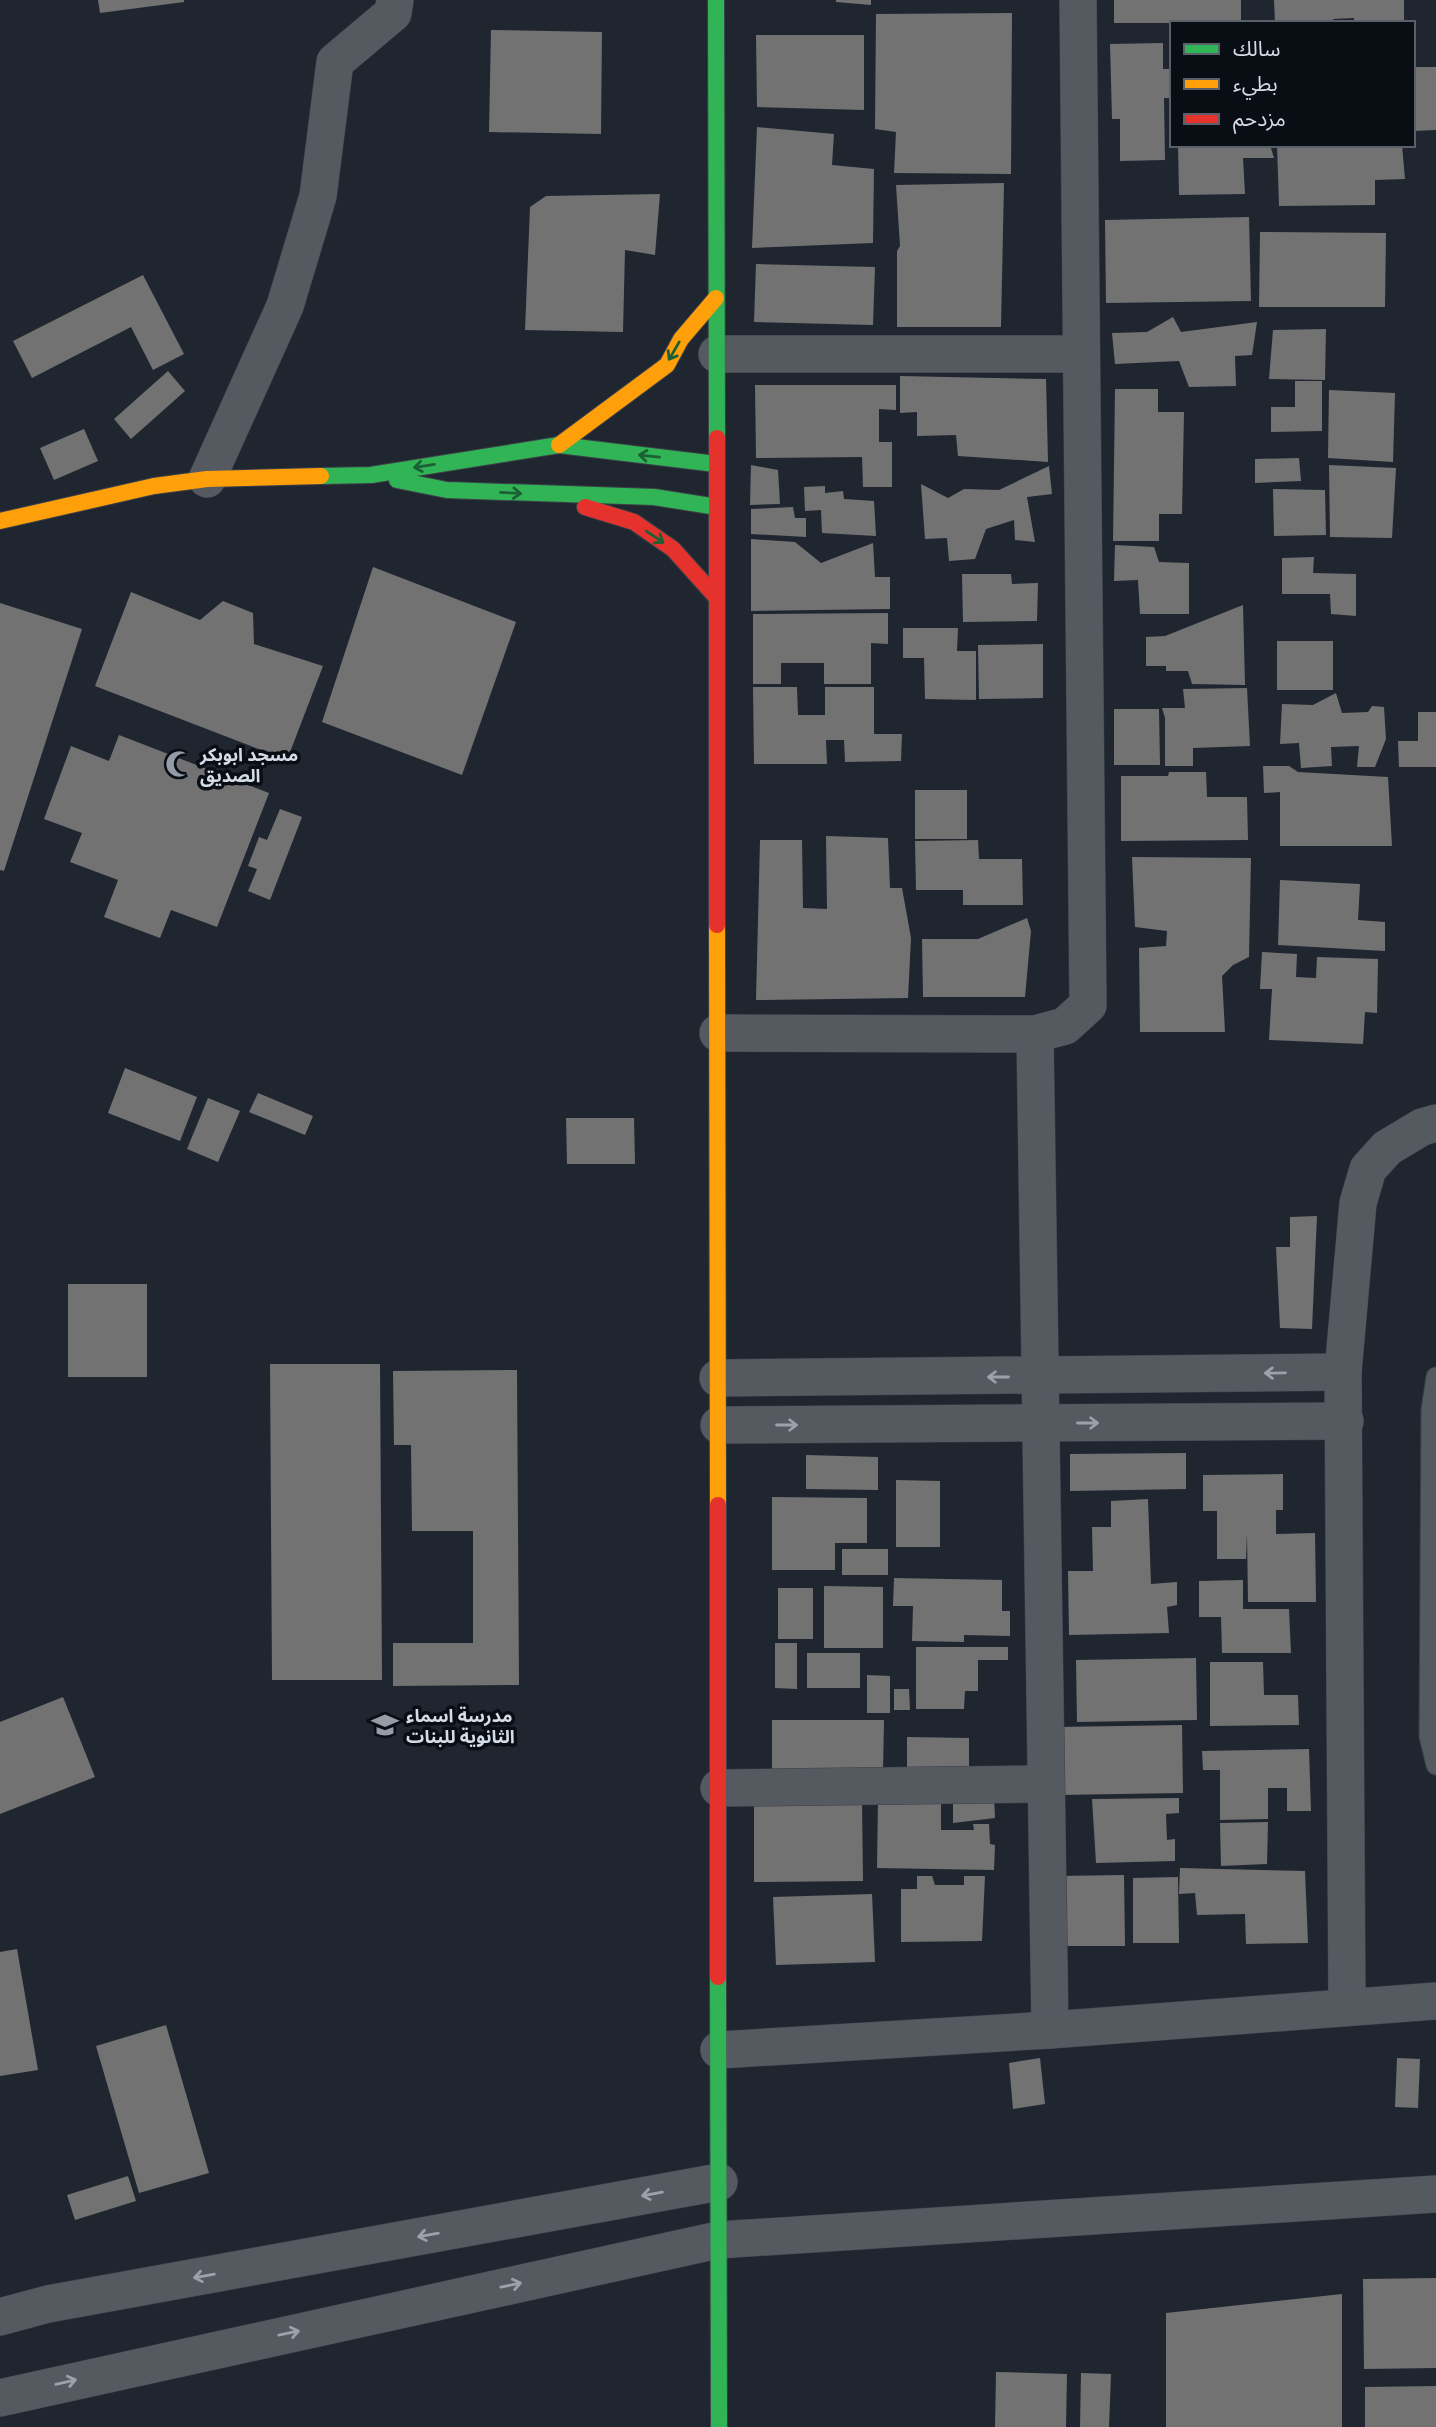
<svg xmlns="http://www.w3.org/2000/svg" width="1436" height="2427" viewBox="0 0 1436 2427" font-family="Ubuntu,'Noto Sans Arabic',sans-serif">
  <style>
    .building { fill: #727273 }
    .lines { fill: none; stroke-linecap: round; stroke-linejoin: round }
    .lane-casing { stroke: #3c4149; stroke-width: 21 }
    .street-casing { stroke: #3c4149; stroke-width: 38 }
    .fast-casing { stroke: #3c4149; stroke-width: 18 }
    .slow-casing { stroke: #3c4149; stroke-width: 18 }
    .jam-casing { stroke: #3c4149; stroke-width: 18 }
    .lane { stroke: #555a61; stroke-width: 19 }
    .street { stroke: #555a61; stroke-width: 37 }
    .fast { stroke: #30b455; stroke-width: 16 }
    .slow { stroke: #ff9f0a; stroke-width: 16 }
    .jam { stroke: #e5322d; stroke-width: 16 }
    .oneway { stroke: #1c6135 }
    .oneway2 { stroke: #9ba2ab }
    .labels { text-anchor: middle; dominant-baseline: central; stroke-width: 7; stroke-linejoin: round; paint-order: stroke }
    .poi-label { font-size: 18px; font-weight: bold; fill: #d4dce7; stroke: #090e15; text-anchor: start }
  </style>
  <rect width="100%" height="100%" fill="#202630"/>
  <g class="building">
    <polygon points="98,0 184,0 184,2 100,13"/>
    <polygon points="836,0 871,0 871,5 836,2"/>
    <rect x="1114" y="0" width="127" height="23"/>
    <polygon points="1274,0 1404,0 1404,23 1354,23 1354,18 1333,19 1334,23 1275,23"/>
    <polygon points="1012,13 1011,174 894,173 896,132 875,129 876,14"/>
    <polygon points="491,30 602,32 601,134 489,132"/>
    <polygon points="756,35 864,35 864,110 757,107"/>
    <polygon points="1163,43 1163,69 1172,69 1172,98 1164,98 1165,160 1120,161 1120,119 1112,119 1110,44"/>
    <polygon points="1413,67 1436,67 1436,130 1413,131"/>
    <polygon points="757,127 834,134 832,165 874,169 873,243 752,248"/>
    <polygon points="1178,145 1270,145 1274,158 1243,158 1245,194 1179,195"/>
    <polygon points="1277,145 1402,145 1405,179 1375,180 1375,205 1279,206"/>
    <polygon points="1004,183 1001,327 897,327 897,251 900,246 896,185"/>
    <polygon points="660,194 655,255 625,250 623,332 525,330 530,207 546,196"/>
    <polygon points="1249,217 1251,301 1106,303 1105,220"/>
    <polygon points="1260,232 1386,233 1385,307 1259,307"/>
    <polygon points="756,264 875,267 873,325 754,322"/>
    <polygon points="143,275 184,354 153,370 131,327 32,378 13,341"/>
    <polygon points="1173,317 1181,332 1257,322 1252,355 1235,356 1236,386 1189,387 1179,361 1115,364 1112,333 1147,332"/>
    <polygon points="1326,329 1325,380 1269,379 1273,330"/>
    <polygon points="168,371 185,391 131,439 114,419"/>
    <polygon points="900,376 1046,379 1048,462 958,456 956,435 917,436 917,412 900,413"/>
    <polygon points="1295,381 1322,381 1322,431 1271,432 1271,407 1295,407"/>
    <polygon points="755,385 896,385 896,410 879,409 879,442 892,442 892,487 863,487 862,457 756,458"/>
    <polygon points="1115,389 1158,389 1158,412 1184,412 1182,514 1159,514 1159,541 1113,541"/>
    <polygon points="1329,390 1395,393 1393,462 1328,458"/>
    <polygon points="84,429 98,461 54,480 40,448"/>
    <polygon points="1299,458 1301,481 1255,483 1255,459"/>
    <polygon points="751,465 778,470 780,504 750,505"/>
    <polygon points="1329,465 1396,468 1392,538 1330,537"/>
    <polygon points="1049,466 1052,494 1027,497 1035,542 1015,540 1014,520 986,529 975,559 949,561 947,538 925,539 921,484 948,498 964,489 999,490"/>
    <polygon points="825,486 825,493 843,491 844,499 874,501 876,536 822,533 821,510 805,511 804,487"/>
    <polygon points="1273,489 1325,490 1326,535 1274,536"/>
    <polygon points="793,507 795,518 806,518 806,537 751,534 751,509"/>
    <polygon points="751,539 795,542 821,563 873,543 875,577 890,577 890,609 751,611"/>
    <polygon points="1115,545 1154,547 1159,562 1189,563 1189,614 1140,614 1138,580 1114,581"/>
    <polygon points="1314,557 1313,573 1356,574 1356,616 1331,614 1330,594 1282,594 1282,558"/>
    <polygon points="373,567 516,622 462,775 322,722"/>
    <polygon points="962,574 1011,574 1012,584 1038,583 1037,621 963,622"/>
    <polygon points="131,592 200,620 223,601 253,613 254,644 323,666 287,760 95,686"/>
    <polygon points="0,603 82,629 4,871 0,870"/>
    <polygon points="1243,605 1245,685 1192,684 1188,671 1166,671 1166,666 1146,666 1146,637 1165,636"/>
    <polygon points="888,613 888,644 871,643 871,684 824,684 824,663 781,663 781,684 753,684 753,614"/>
    <polygon points="903,628 958,628 957,651 976,651 976,700 925,699 924,658 903,658"/>
    <rect x="1277" y="641" width="56" height="49"/>
    <polygon points="1043,644 1043,698 979,699 978,645"/>
    <polygon points="753,687 797,687 798,715 825,715 825,687 874,687 874,734 902,734 901,761 845,762 844,740 826,740 827,764 754,764"/>
    <polygon points="1247,688 1250,746 1193,748 1193,766 1165,766 1165,718 1162,708 1185,708 1183,689"/>
    <polygon points="1336,693 1342,713 1368,712 1372,706 1384,707 1386,739 1375,767 1357,767 1359,746 1331,747 1332,766 1301,768 1299,743 1280,744 1282,704 1313,705"/>
    <polygon points="1114,709 1159,709 1160,765 1114,765"/>
    <polygon points="1418,712 1436,712 1436,767 1399,767 1398,741 1418,741"/>
    <polygon points="119,735 269,793 217,927 171,910 160,938 104,917 118,880 70,862 82,833 44,819 71,746 109,761"/>
    <polygon points="1263,766 1289,766 1298,772 1388,777 1392,846 1280,846 1280,792 1264,793"/>
    <polygon points="1169,772 1206,772 1207,797 1247,797 1248,840 1121,841 1121,776 1168,776"/>
    <rect x="915" y="790" width="52" height="49"/>
    <polygon points="280,809 302,817 270,900 248,891 257,869 248,866 259,837 267,840"/>
    <polygon points="826,836 888,838 890,888 902,888 911,938 908,998 756,1000 760,840 802,840 803,908 827,909"/>
    <polygon points="978,840 979,859 1022,859 1023,905 963,905 963,890 916,890 915,841"/>
    <polygon points="1132,857 1251,858 1249,957 1233,965 1222,976 1225,1032 1140,1032 1139,948 1166,946 1167,931 1135,927"/>
    <polygon points="1280,880 1360,884 1358,920 1385,922 1385,951 1278,945"/>
    <polygon points="1027,918 1031,931 1025,997 923,997 922,939 978,939"/>
    <polygon points="1262,952 1297,954 1296,977 1316,978 1317,957 1378,959 1377,1013 1365,1012 1363,1044 1269,1040 1272,989 1260,989"/>
    <polygon points="125,1068 197,1097 180,1141 108,1113"/>
    <polygon points="258,1093 313,1116 305,1135 249,1112"/>
    <polygon points="208,1098 240,1111 218,1162 187,1149"/>
    <polygon points="566,1118 634,1118 635,1164 567,1164"/>
    <polygon points="1317,1216 1312,1329 1280,1328 1276,1247 1290,1247 1290,1217"/>
    <rect x="68" y="1284" width="79" height="93"/>
    <polygon points="270,1364 380,1364 382,1680 272,1680"/>
    <polygon points="517,1370 519,1685 393,1686 393,1643 473,1643 473,1531 412,1531 411,1445 394,1445 393,1371"/>
    <polygon points="1186,1453 1186,1489 1070,1491 1070,1454"/>
    <polygon points="806,1455 878,1457 878,1490 806,1489"/>
    <polygon points="1283,1474 1283,1510 1276,1510 1276,1534 1315,1533 1316,1602 1248,1602 1247,1534 1246,1559 1217,1559 1217,1511 1203,1511 1203,1475"/>
    <polygon points="896,1480 940,1481 940,1547 896,1547"/>
    <polygon points="772,1497 867,1498 867,1543 835,1543 835,1570 772,1570"/>
    <polygon points="1148,1499 1151,1584 1177,1582 1177,1605 1167,1607 1169,1633 1069,1635 1068,1571 1093,1571 1092,1527 1111,1527 1111,1501"/>
    <rect x="842" y="1549" width="46" height="26"/>
    <polygon points="894,1578 1002,1580 1002,1611 1010,1611 1010,1636 964,1635 964,1642 912,1641 913,1606 893,1606"/>
    <polygon points="1243,1580 1243,1609 1289,1609 1291,1653 1222,1653 1221,1617 1199,1617 1199,1581"/>
    <polygon points="824,1586 883,1587 883,1648 824,1648"/>
    <rect x="778" y="1588" width="35" height="51"/>
    <polygon points="775,1643 797,1643 797,1689 775,1688"/>
    <polygon points="916,1647 1008,1647 1008,1660 978,1660 978,1691 965,1691 964,1709 916,1709"/>
    <rect x="807" y="1653" width="53" height="35"/>
    <polygon points="1196,1658 1197,1720 1077,1722 1076,1660"/>
    <polygon points="1210,1662 1263,1662 1264,1695 1298,1695 1299,1725 1210,1726"/>
    <polygon points="867,1675 890,1676 890,1713 867,1713"/>
    <polygon points="894,1689 909,1689 910,1710 894,1710"/>
    <polygon points="63,1697 95,1777 0,1814 0,1722"/>
    <polygon points="772,1720 884,1720 883,1772 772,1771"/>
    <polygon points="1182,1725 1183,1793 1058,1795 1057,1727"/>
    <polygon points="907,1737 969,1738 969,1775 907,1775"/>
    <polygon points="1309,1749 1311,1811 1287,1811 1287,1788 1268,1788 1268,1819 1220,1820 1220,1770 1203,1770 1202,1751"/>
    <polygon points="953,1789 994,1797 995,1818 953,1823"/>
    <polygon points="878,1796 941,1799 941,1830 974,1830 973,1824 989,1824 990,1844 995,1845 994,1870 877,1868"/>
    <polygon points="1179,1798 1179,1813 1166,1814 1167,1840 1175,1839 1175,1861 1096,1863 1092,1799"/>
    <polygon points="754,1802 862,1802 863,1881 754,1882"/>
    <polygon points="1268,1822 1267,1864 1221,1866 1220,1823"/>
    <polygon points="1180,1868 1305,1871 1308,1943 1246,1944 1245,1914 1197,1915 1195,1893 1179,1894"/>
    <polygon points="1124,1875 1125,1946 1058,1946 1058,1876"/>
    <polygon points="917,1876 932,1876 935,1885 964,1885 964,1876 985,1876 982,1941 901,1942 901,1889 917,1889"/>
    <polygon points="1178,1877 1179,1943 1133,1943 1133,1878"/>
    <polygon points="872,1894 875,1962 776,1965 773,1897"/>
    <polygon points="17,1949 38,2070 0,2076 0,1952"/>
    <polygon points="166,2025 209,2173 139,2193 96,2046"/>
    <polygon points="1040,2058 1045,2104 1013,2109 1009,2063"/>
    <polygon points="1397,2058 1420,2059 1418,2108 1395,2107"/>
    <polygon points="128,2176 136,2201 75,2220 67,2195"/>
    <polygon points="1436,2278 1436,2368 1364,2369 1363,2279"/>
    <polygon points="1342,2294 1342,2427 1166,2427 1166,2313"/>
    <polygon points="996,2372 1067,2374 1066,2427 995,2427"/>
    <polygon points="1081,2373 1111,2374 1109,2427 1080,2427"/>
    <polygon points="1436,2386 1436,2427 1365,2427 1365,2387"/>
  </g>
  <g class="lines">
    <defs>
      <polyline id="lane" points="1436,1377 1431,1410 1429,1736 1436,1765"/>
      <g id="street">
        <polyline points="717,354 1081,354"/>
        <polyline points="207,479 285,306 318,196 335,62 393,13 395,0"/>
        <polyline points="718,1033 1035,1034 1065,1026 1088,1005 1078,0"/>
        <polyline points="1035,1034 1050,2030"/>
        <polyline points="718,1378 1343,1372"/>
        <polyline points="719,1425 1345,1421"/>
        <polyline points="719,1788 1046,1784"/>
        <polyline points="1347,2007 1343,1372 1358,1203 1368,1169 1387,1148 1422,1127 1436,1123"/>
        <polyline points="719,2050 1050,2030 1436,2001"/>
        <polyline points="0,2317 48,2304 719,2182"/>
        <polyline points="0,2398 718,2240 1436,2194"/>
      </g>
      <g id="fast">
        <polyline points="716,0 717,438"/>
        <polyline points="321,476 371,475 559,445 716,464"/>
        <polyline points="397,480 447,490 654,497 717,507"/>
        <polyline points="718,1977 719,2427"/>
      </g>
      <g id="slow">
        <polyline points="559,445 667,365 681,339 716,298"/>
        <polyline points="0,521 154,486 207,479 321,476"/>
        <polyline points="717,925 718,1505"/>
      </g>
      <g id="jam">
        <polyline points="717,438 717,925"/>
        <polyline points="585,507 634,522 673,549 717,598"/>
        <polyline points="718,1505 718,1977"/>
      </g>
    </defs>
    <use href="#lane" class="lane-casing"/>
    <use href="#street" class="street-casing"/>
    <use href="#fast" class="fast-casing"/>
    <use href="#slow" class="slow-casing"/>
    <use href="#jam" class="jam-casing"/>
    <use href="#lane" class="lane"/>
    <use href="#street" class="street"/>
    <use href="#fast" class="fast"/>
    <use href="#slow" class="slow"/>
    <use href="#jam" class="jam"/>
  </g>
  <defs><path id="oneway-shaft" d="M-6 0H5M1.5-3L5.5 0L1.5 3" fill="none" stroke-width="1.6" stroke-linecap="round" stroke-linejoin="round" transform="scale(1.75)"/></defs>
  <g class="oneway">
    <use href="#oneway-shaft" transform="translate(674 351) rotate(120)"/>
    <use href="#oneway-shaft" transform="translate(649 456) rotate(-174)"/>
    <use href="#oneway-shaft" transform="translate(424 466) rotate(171)"/>
    <use href="#oneway-shaft" transform="translate(511 493) rotate(3)"/>
    <use href="#oneway-shaft" transform="translate(655 537) rotate(34)"/>
  </g>
  <g class="oneway2">
    <use href="#oneway-shaft" transform="translate(1275 1373) rotate(179)"/>
    <use href="#oneway-shaft" transform="translate(998 1377) rotate(180)"/>
    <use href="#oneway-shaft" transform="translate(1088 1423)"/>
    <use href="#oneway-shaft" transform="translate(787 1425)"/>
    <use href="#oneway-shaft" transform="translate(652 2194) rotate(170)"/>
    <use href="#oneway-shaft" transform="translate(428 2235) rotate(170)"/>
    <use href="#oneway-shaft" transform="translate(204 2276) rotate(170)"/>
    <use href="#oneway-shaft" transform="translate(511 2285) rotate(-12)"/>
    <use href="#oneway-shaft" transform="translate(289 2333) rotate(-12)"/>
    <use href="#oneway-shaft" transform="translate(66 2382) rotate(-13)"/>
  </g>
  <defs>
    <symbol id="mosque-bare" viewBox="-9 -9 18 18"><path d="M3.5-4.9A6 6 0 1 0 3.5 4.9A5 5 0 1 1 3.5-4.9Z" fill="#959ca7" stroke="#090e15" stroke-width="2.5" paint-order="stroke"/></symbol>
    <symbol id="school-bare" viewBox="-9 -9 18 18"><path d="M0-5L7-2L0 1L-7-2ZM-4 1L0 2.5L4 1V4Q0 6-4 4Z" fill="#959ca7" stroke="#090e15" stroke-width="2.5" paint-order="stroke"/></symbol>
  </defs>
  <g fill-rule="evenodd">
    <use href="#mosque-bare" x="160" y="745" width="38" height="38"/>
    <use href="#school-bare" x="366" y="1706" width="38" height="38"/>
  </g>
  <g class="labels">
    <g class="poi-label">
      <text x="200" y="754">مسجد ابوبكر<tspan x="200" dy="21">الصديق</tspan></text>
      <text x="406" y="1715">مدرسة اسماء<tspan x="406" dy="21">الثانوية للبنات</tspan></text>
    </g>
  </g>
  <rect x="1170" y="21" width="245" height="126" fill="#090e15" stroke="#5a6069" stroke-width="2"/>
  <rect x="1184" y="44" width="35" height="10" fill="#30b455" stroke="#5a6069" stroke-width="2"/>
  <text x="1233" y="56" font-size="21" fill="#d4dce7">سالك</text>
  <rect x="1184" y="79" width="35" height="10" fill="#ff9f0a" stroke="#5a6069" stroke-width="2"/>
  <text x="1233" y="91" font-size="21" fill="#d4dce7">بطيء</text>
  <rect x="1184" y="114" width="35" height="10" fill="#e5322d" stroke="#5a6069" stroke-width="2"/>
  <text x="1233" y="126" font-size="21" fill="#d4dce7">مزدحم</text>
</svg>
